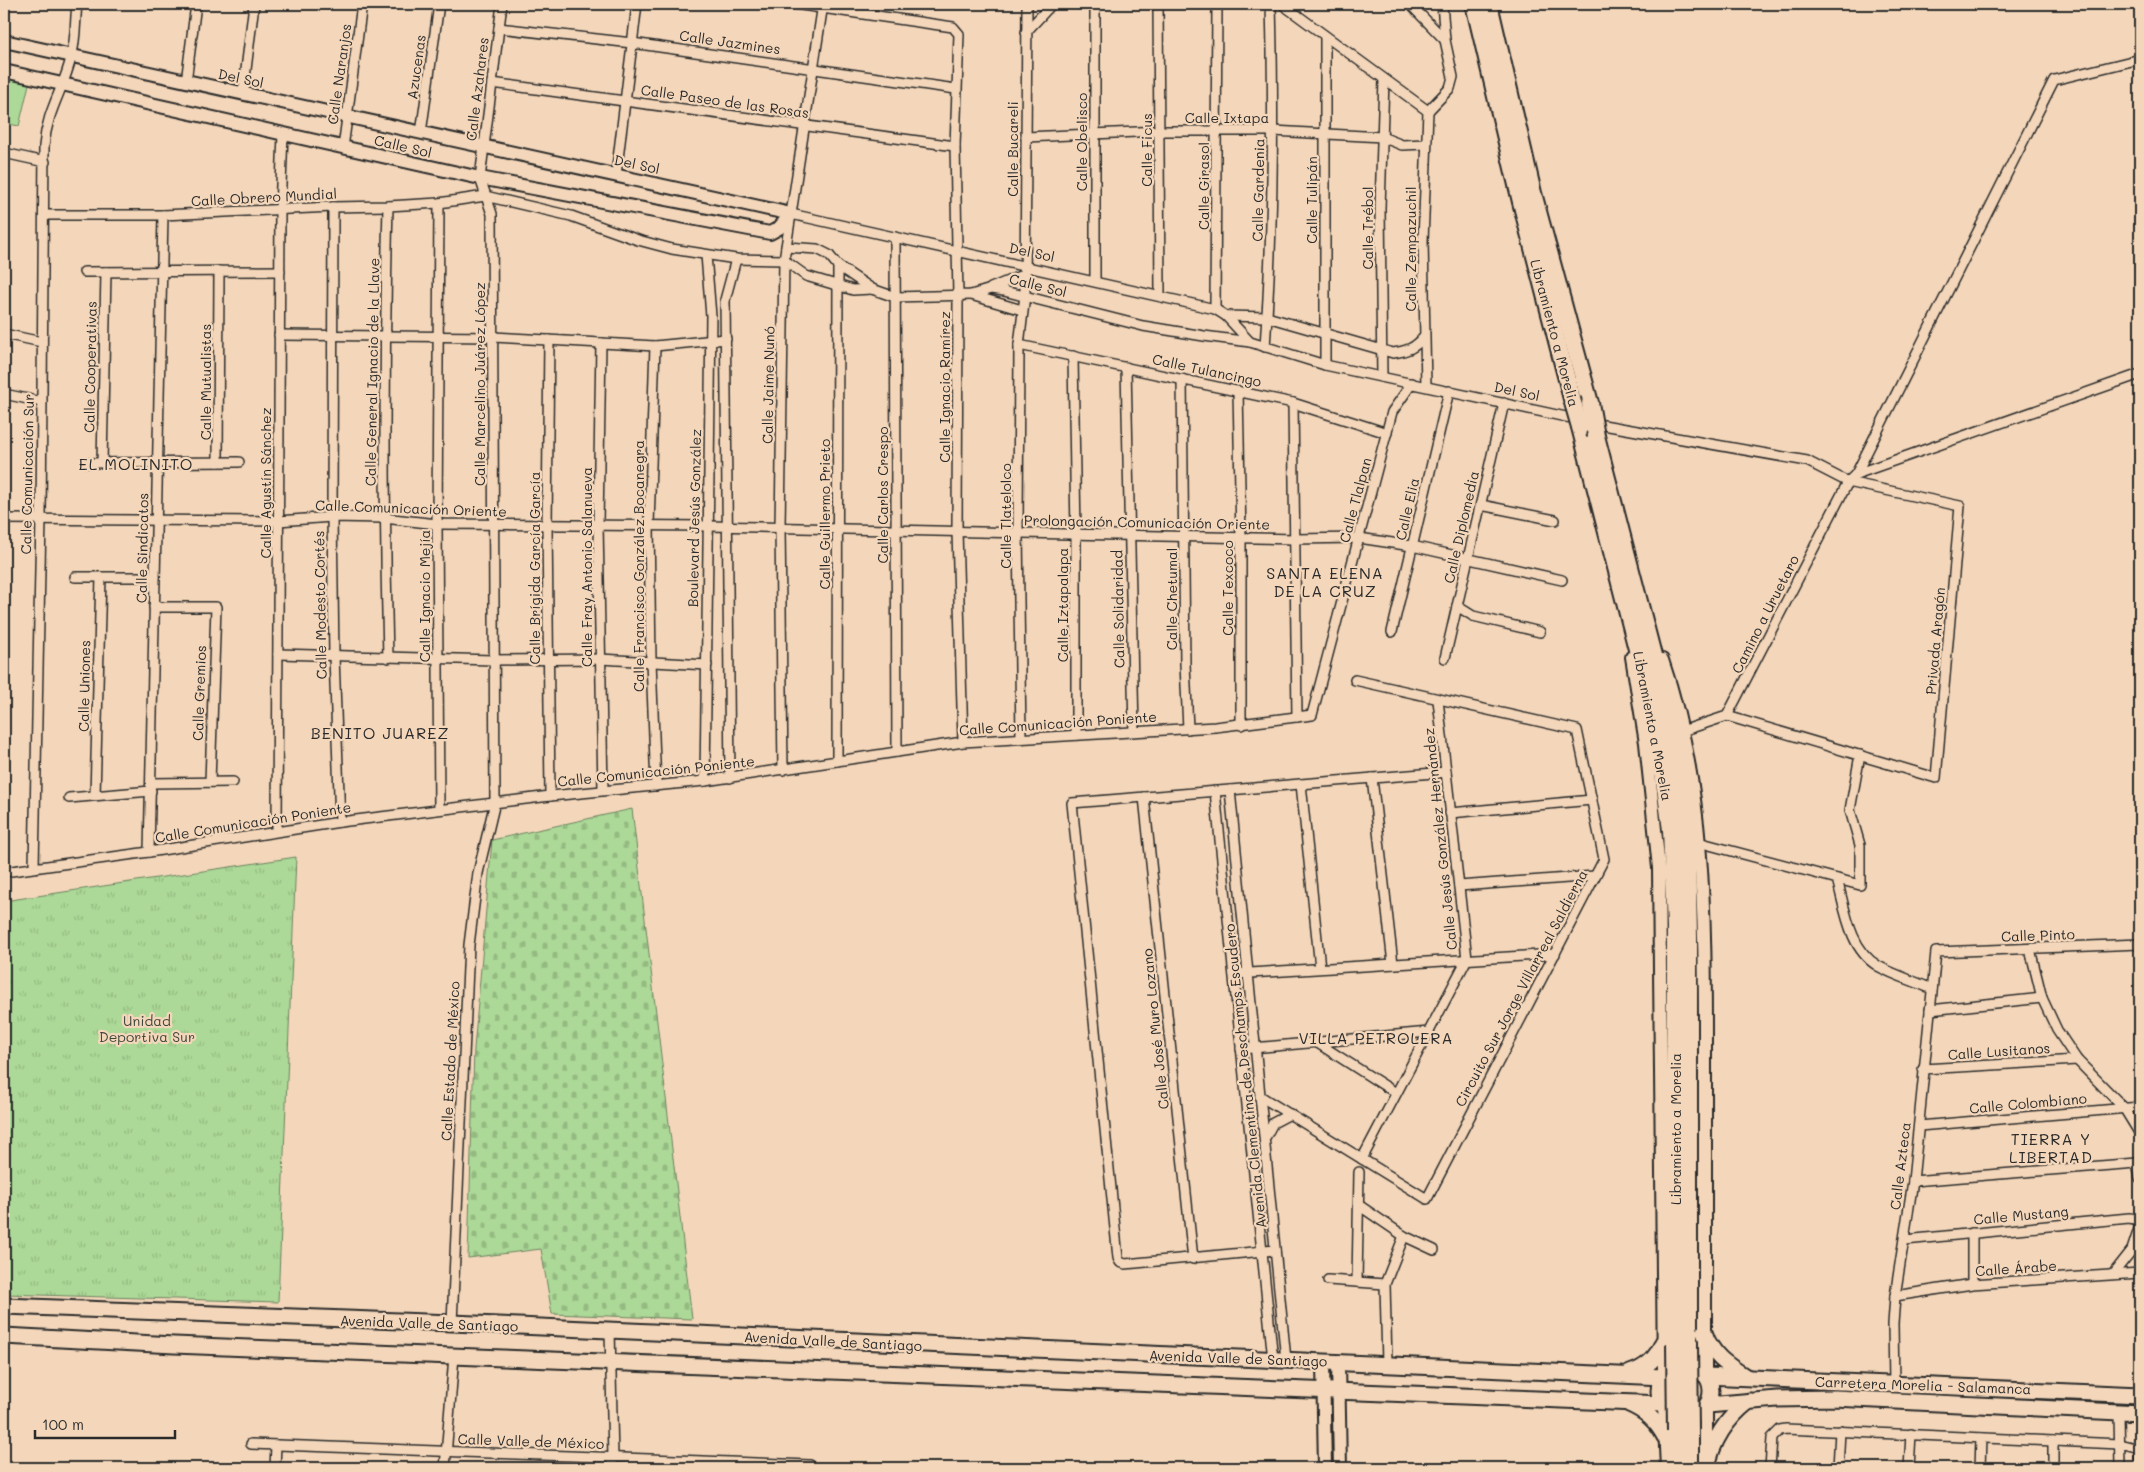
<svg xmlns="http://www.w3.org/2000/svg" width="2144" height="1472" viewBox="0 0 2144 1472" font-family="Mali,sans-serif">
  <style>
    .grass { fill: url(#grass-tufts); stroke: #6c8261 }
    .cemetery { fill: url(#cemetery-stones); stroke: #6c8261 }
    .pitch { fill: #acd997; stroke: #6c8261 }
    .lines { fill: none; stroke-linecap: round; stroke-linejoin: round }
    .street-casing { stroke: #2b2b2b; stroke-width: 12 }
    .secondary-casing { stroke: #2b2b2b; stroke-width: 16 }
    .primary-casing { stroke: #2b2b2b; stroke-width: 19 }
    .highway-casing { stroke: #2b2b2b; stroke-width: 20 }
    .street { stroke: #f4d7ba; stroke-width: 9 }
    .secondary { stroke: #f4d7ba; stroke-width: 12 }
    .primary { stroke: #f4d7ba; stroke-width: 15 }
    .highway { stroke: #f4d7ba; stroke-width: 16 }
    .highway-bridge-casing { stroke: #2b2b2b; stroke-width: 20; stroke-linecap: butt }
    .highway-bridge { stroke: #f4d7ba; stroke-width: 16 }
    .labels { text-anchor: middle; dominant-baseline: central; stroke-width: 4.5; stroke-linejoin: round; paint-order: stroke }
    .street-label { font-size: 14px; fill: #2b2b2b; stroke: #f4d7ba }
    .park-label { font-size: 14px; fill: #3e453b; stroke: #f4d7ba }
    .quarter-label { font-size: 16px; letter-spacing: 1px; fill: #2b2b2b; stroke: #f4d7ba }
  </style>
  <defs>
    <pattern id="grass-tufts" width="24" height="20" patternUnits="userSpaceOnUse" patternTransform="scale(1.25)"><rect width="24" height="20" fill="#acd997"/><path d="M3 7l-1-3M5 7V3M7 7l1-3M15 17l-1-3M17 17v-4M19 17l1-3" fill="none" stroke="#94ba82"/></pattern>
    <pattern id="cemetery-stones" width="16" height="16" patternUnits="userSpaceOnUse" patternTransform="scale(1.25)"><rect width="16" height="16" fill="#acd997"/><path d="M2 7V4a2 2 0 0 1 4 0v3zM10 15v-3a2 2 0 0 1 4 0v3z" fill="#94ba82"/></pattern>
  </defs>
  <rect width="100%" height="100%" fill="#f4d7ba"/>
  <filter id="ink" filterUnits="userSpaceOnUse"><feTurbulence type="fractalNoise" baseFrequency=".02" numOctaves="2"/><feDisplacementMap in="SourceGraphic" scale="10" xChannelSelector="R" yChannelSelector="G"/><feConvolveMatrix kernelMatrix="1 2 1 2 8 2 1 2 1" color-interpolation-filters="sRGB"/></filter>
  <g filter="url(#ink)">
    <polygon class="grass" points="296,857 278,1302 4,1294 4,901"/>
    <polygon class="cemetery" points="632,809 692,1319 552,1314 541,1249 468,1258 474,1049 492,840"/>
    <polygon class="pitch" points="4,74 30,80 19,126 4,123"/>
    <g class="lines">
      <defs>
        <g id="street">
          <polyline points="794,4 953,27 959,34 955,146 958,296 957,531 963,742"/>
          <polyline points="1158,4 1160,295"/>
          <polyline points="1282,4 1428,111"/>
          <polyline points="1410,4 1445,40"/>
          <polyline points="499,28 632,43 956,89"/>
          <polyline points="1026,32 1052,4"/>
          <polyline points="186,82 196,4"/>
          <polyline points="492,83 955,146"/>
          <polyline points="243,94 254,4"/>
          <polyline points="1428,111 1450,88 1453,77 1445,40 1442,4"/>
          <polyline points="421,133 439,4"/>
          <polyline points="1026,137 1159,131 1273,131 1382,137 1402,145 1426,144"/>
          <polyline points="343,148 362,4"/>
          <polyline points="4,153 45,162"/>
          <polyline points="616,175 637,4"/>
          <polyline points="439,203 437,524 439,809"/>
          <path d="M388,206c-4,151 -4,301 0,452"/>
          <polyline points="333,207 332,517 334,656 340,822"/>
          <polyline points="791,214 1215,309 1226,316 1250,342"/>
          <polyline points="44,215 163,215 333,207 388,206 439,203 485,196 571,216 638,240 672,249 736,259 784,260 806,276 853,290 872,289"/>
          <polyline points="895,237 897,752"/>
          <polyline points="786,247 817,249 829,255 838,266 872,289 895,297 971,295 991,289 1004,291 1143,326 1204,336 1250,342 1325,365 1580,420"/>
          <polyline points="84,272 280,271"/>
          <polyline points="1095,281 1095,4"/>
          <polyline points="991,288 1025,274"/>
          <polyline points="971,295 1022,310"/>
          <polyline points="1215,309 1217,4"/>
          <path d="M1226,316l41,1 126,36c14,-2 22,-5 31,-16"/>
          <polyline points="4,334 42,342"/>
          <polyline points="279,335 493,337 655,346 726,339"/>
          <polyline points="549,340 547,525 550,796"/>
          <polyline points="601,343 598,525 603,790"/>
          <polyline points="1019,345 1293,403 1387,433"/>
          <polyline points="655,346 649,525 651,661 656,786"/>
          <path d="M1265,347c8,-114 9,-229 6,-343"/>
          <polyline points="1073,356 1076,534 1076,735"/>
          <polyline points="1325,365 1325,36"/>
          <polyline points="1126,367 1134,731"/>
          <polyline points="1382,377 1380,208 1384,79"/>
          <polyline points="1182,379 1185,664 1188,729"/>
          <polyline points="1426,386 1423,241 1428,111"/>
          <polyline points="1238,391 1241,538 1241,725"/>
          <polyline points="4,394 42,402"/>
          <polyline points="1293,403 1297,717"/>
          <polyline points="1592,423 1807,461 1848,482 1960,506 1936,778 1727,716"/>
          <polyline points="218,462 219,271"/>
          <polyline points="88,463 239,462"/>
          <polyline points="102,463 106,272"/>
          <polyline points="1856,474 2054,80 2140,59"/>
          <polyline points="1481,505 1555,520"/>
          <polyline points="4,519 278,521 332,517 384,518 437,524 708,526 1295,539 1359,538 1412,546 1562,580"/>
          <polyline points="75,577 155,577"/>
          <polyline points="1457,606 1473,616 1540,632"/>
          <polyline points="154,607 216,607 210,782"/>
          <polyline points="1392,632 1449,391"/>
          <polyline points="278,654 493,660 600,659 707,665"/>
          <polyline points="1445,658 1504,403"/>
          <polyline points="1682,731 1727,716 1848,482 1856,474 2140,374"/>
          <polyline points="1021,738 1018,533 1019,345 1025,295 1027,4"/>
          <polyline points="837,761 838,266"/>
          <polyline points="783,770 780,527 784,260 823,4"/>
          <polyline points="730,778 725,300 736,259"/>
          <polyline points="1372,778 1393,964"/>
          <polyline points="705,781 711,316 706,255"/>
          <polyline points="151,783 233,782"/>
          <polyline points="1301,784 1320,968"/>
          <polyline points="1230,790 1286,1360"/>
          <polyline points="1215,791 1273,1360"/>
          <polyline points="95,795 101,577"/>
          <polyline points="1144,797 1193,1259"/>
          <polyline points="69,798 151,791"/>
          <polyline points="1450,813 1592,800"/>
          <polyline points="277,831 280,210 283,134"/>
          <polyline points="1698,842 1860,885 1860,845 1850,810 1860,755"/>
          <polyline points="149,852 163,215"/>
          <path d="M34,867l7,-348 3,-373c3,-36 19,-55 27,-88 5,-17 4,-37 6,-54"/>
          <polyline points="4,872 149,852 340,822 550,796 705,781 963,742 1215,727 1312,715 1392,412 1412,383"/>
          <path d="M1837,879c8,29 12,70 41,87 16,9 36,15 54,23"/>
          <polyline points="1459,886 1595,876"/>
          <polyline points="2030,949 2042,998 2057,1030 2077,1060 2124,1108 2140,1134"/>
          <polyline points="1234,974 1555,954"/>
          <polyline points="1930,1010 2042,998"/>
          <polyline points="1316,1042 1396,1093"/>
          <polyline points="1241,1049 1429,1032"/>
          <polyline points="1923,1069 2077,1060"/>
          <polyline points="1260,1096 1427,1199 1604,859 1577,730 1355,680"/>
          <polyline points="1919,1126 2140,1107"/>
          <polyline points="1266,1136 1273,1123 1290,1114"/>
          <polyline points="1362,1159 1467,959 1438,700"/>
          <polyline points="2137,1163 2140,1178"/>
          <polyline points="1913,1181 2137,1163 2140,1161"/>
          <polyline points="1360,1206 1404,1236 1434,1250"/>
          <polyline points="1905,1240 2129,1218 2140,1220"/>
          <polyline points="1275,1250 1125,1264 1120,1262 1118,1258 1072,803 1446,772"/>
          <polyline points="2113,1274 2132,1250 2140,1226"/>
          <polyline points="1328,1280 1385,1284"/>
          <polyline points="1357,1282 1359,1172"/>
          <polyline points="1972,1284 1972,1233"/>
          <polyline points="1895,1296 1972,1284 2140,1273"/>
          <polyline points="452,1323 469,945 478,873 495,802 492,214 480,178 502,4"/>
          <polyline points="610,1331 613,1458 611,1468"/>
          <polyline points="1387,1364 1385,1284 1404,1236"/>
          <polyline points="1894,1384 1893,1324 1895,1296 1913,1181 1936,952 2140,944"/>
          <polyline points="2119,1413 2120,1468"/>
          <polyline points="2139,1413 2140,1468"/>
          <polyline points="251,1444 810,1465"/>
          <polyline points="275,1468 276,1445"/>
          <polyline points="445,1468 454,1356"/>
          <polyline points="1770,1468 1772,1438 1780,1430 1786,1429 2120,1444 2140,1449"/>
          <polyline points="1838,1468 1840,1431"/>
          <polyline points="1909,1468 1911,1434"/>
          <polyline points="1980,1468 1981,1438"/>
          <polyline points="2053,1468 2053,1441"/>
        </g>
        <g id="secondary">
          <polyline points="4,41 791,214 779,228 770,233 480,178 4,71"/>
          <polyline points="1632,657 1646,743 1659,868 1664,1375"/>
          <path d="M1662,660c44,127 43,264 43,396 0,106 -1,212 0,317"/>
          <polyline points="1323,1362 1325,1468"/>
          <polyline points="1338,1362 1340,1468"/>
          <polyline points="1664,1406 1667,1468"/>
          <polyline points="1706,1407 1706,1461"/>
        </g>
        <g id="primary">
          <polyline points="4,1306 452,1323 1663,1377"/>
          <path d="M1704,1332c7,23 23,33 42,45"/>
          <polyline points="4,1336 174,1345 1662,1404"/>
          <circle cx="1685" cy="1391" r="26"/>
          <path d="M1630,1373c17,-5 27,-15 33,-31"/>
          <polyline points="1706,1376 2140,1395"/>
          <path d="M1629,1404c17,7 28,17 36,33"/>
          <polyline points="1708,1405 1777,1399 1834,1398 2140,1413"/>
          <path d="M1707,1468c5,-28 19,-49 42,-67"/>
        </g>
        <g id="highway">
          <polyline points="1474,4 1521,202 1572,399"/>
          <polyline points="1489,4 1533,193 1590,403"/>
          <polyline points="1580,427 1650,700 1660,750 1671,830 1675,927 1675,1343"/>
          <polyline points="1596,436 1656,667 1669,721 1683,806 1687,851 1689,937 1689,1344"/>
          <polyline points="1676,1431 1676,1468"/>
          <polyline points="1690,1431 1690,1468"/>
        </g>
      </defs>
      <use href="#street" class="street-casing"/>
      <use href="#secondary" class="secondary-casing"/>
      <use href="#primary" class="primary-casing"/>
      <use href="#highway" class="highway-casing"/>
      <use href="#street" class="street"/>
      <use href="#secondary" class="secondary"/>
      <use href="#primary" class="primary"/>
      <use href="#highway" class="highway"/>
      <defs>
        <g id="highway-bridge">
          <polyline points="1572,399 1580,427"/>
          <polyline points="1590,403 1596,436"/>
          <polyline points="1675,1343 1676,1431"/>
          <polyline points="1689,1344 1690,1431"/>
        </g>
      </defs>
      <use href="#highway-bridge" class="highway-bridge-casing"/>
      <use href="#highway-bridge" class="highway-bridge"/>
    </g>
  </g>
  <g class="labels">
    <g class="street-label">
      <text transform="translate(730 42) rotate(8)">Calle Jazmines</text>
      <text transform="translate(416 67) rotate(-82)">Azucenas</text>
      <text transform="translate(339 74) rotate(-82)">Calle Naranjos</text>
      <text transform="translate(241 78) rotate(12)">Del Sol</text>
      <text transform="translate(477 89) rotate(-83)">Calle Azahares</text>
      <text transform="translate(725 101) rotate(8)">Calle Paseo de las Rosas</text>
      <text x="1227" y="117">Calle Ixtapa</text>
      <text transform="translate(1081 142) rotate(-90)">Calle Obelisco</text>
      <text transform="translate(403 146) rotate(13)">Calle Sol</text>
      <text transform="translate(1012 149) rotate(-90)">Calle Bucareli</text>
      <text transform="translate(1146 150) rotate(-90)">Calle Ficus</text>
      <text transform="translate(637 164) rotate(12)">Del Sol</text>
      <text transform="translate(1203 186) rotate(-90)">Calle Girasol</text>
      <text transform="translate(1258 190) rotate(-89)">Calle Gardenia</text>
      <text transform="translate(264 197) rotate(-3)">Calle Obrero Mundial</text>
      <text transform="translate(1311 200) rotate(-90)">Calle Tulipán</text>
      <text transform="translate(1367 228) rotate(-90)">Calle Trébol</text>
      <text transform="translate(1410 249) rotate(-90)">Calle Zempazuchil</text>
      <text transform="translate(1032 252) rotate(12)">Del Sol</text>
      <text transform="translate(1038 285) rotate(14)">Calle Sol</text>
      <text transform="translate(1555 333) rotate(75)">Libramiento a Morelia</text>
      <text transform="translate(90 367) rotate(-89)">Calle Cooperativas</text>
      <text transform="translate(1207 370) rotate(12)">Calle Tulancingo</text>
      <text transform="translate(372 372) rotate(-89)">Calle General Ignacio de la Llave</text>
      <text transform="translate(205 382) rotate(-90)">Calle Mutualistas</text>
      <text transform="translate(479 384) rotate(-90)">Calle Marcelino Juárez López</text>
      <text transform="translate(768 385) rotate(-89)">Calle Jaime Nunó</text>
      <text transform="translate(944 387) rotate(-90)">Calle Ignacio Ramírez</text>
      <text transform="translate(1517 391) rotate(12)">Del Sol</text>
      <text transform="translate(27 474) rotate(-89)">Calle Comunicación Sur</text>
      <text transform="translate(265 483) rotate(-90)">Calle Agustín Sánchez</text>
      <text transform="translate(882 495) rotate(-90)">Calle Carlos Crespo</text>
      <text transform="translate(1355 500) rotate(-75)">Calle Tlalpan</text>
      <text transform="translate(411 508) rotate(2)">Calle Comunicación Oriente</text>
      <text transform="translate(1407 509) rotate(-77)">Calle Elia</text>
      <text transform="translate(824 514) rotate(-90)">Calle Guillermo Prieto</text>
      <text transform="translate(1005 516) rotate(-90)">Calle Tlatelolco</text>
      <text transform="translate(694 518) rotate(-89)">Boulevard Jesús González</text>
      <text transform="translate(1147 522) rotate(1)">Prolongación Comunicación Oriente</text>
      <text transform="translate(1461 527) rotate(-77)">Calle Diplomedia</text>
      <text transform="translate(142 548) rotate(-89)">Calle Sindicatos</text>
      <text transform="translate(638 566) rotate(-90)">Calle Francisco González Bocanegra</text>
      <text transform="translate(586 567) rotate(-90)">Calle Fray Antonio Salanueva</text>
      <text transform="translate(534 568) rotate(-90)">Calle Brígida García García</text>
      <text transform="translate(1227 588) rotate(-90)">Calle Texcoco</text>
      <text transform="translate(424 596) rotate(-90)">Calle Ignacio Mejía</text>
      <text transform="translate(1171 599) rotate(-90)">Calle Chetumal</text>
      <text transform="translate(320 605) rotate(-91)">Calle Modesto Cortés</text>
      <text transform="translate(1062 605) rotate(-90)">Calle Iztapalapa</text>
      <text transform="translate(1118 609) rotate(-91)">Calle Solidaridad</text>
      <text transform="translate(1765 614) rotate(-63)">Camino a Uruetaro</text>
      <text transform="translate(1935 641) rotate(-85)">Privada Aragón</text>
      <text transform="translate(84 686) rotate(-89)">Calle Uniones</text>
      <text transform="translate(199 693) rotate(-88)">Calle Gremios</text>
      <text transform="translate(1058 723) rotate(-4)">Calle Comunicación Poniente</text>
      <text transform="translate(1653 726) rotate(79)">Libramiento a Morelia</text>
      <text transform="translate(656 771) rotate(-6)">Calle Comunicación Poniente</text>
      <text transform="translate(253 822) rotate(-9)">Calle Comunicación Poniente</text>
      <text transform="translate(1440 839) rotate(-96)">Calle Jesús González Hernández</text>
      <text transform="translate(2038 935) rotate(-2)">Calle Pinto</text>
      <text transform="translate(1521 988) rotate(-62)">Circuito Sur Jorge Villarreal Saldierna</text>
      <text transform="translate(1155 1029) rotate(-96)">Calle José Muro Lozano</text>
      <text transform="translate(1999 1051) rotate(-4)">Calle Lusitanos</text>
      <text transform="translate(450 1061) rotate(-87)">Calle Estado de México</text>
      <text transform="translate(1245 1076) rotate(-96)">Avenida Clementina de Deschamps Escudero</text>
      <text transform="translate(2028 1103) rotate(-5)">Calle Colombiano</text>
      <text transform="translate(1675 1129) rotate(-90)">Libramiento a Morelia</text>
      <text transform="translate(1900 1166) rotate(-83)">Calle Azteca</text>
      <text transform="translate(2021 1215) rotate(-5)">Calle Mustang</text>
      <text transform="translate(2016 1268) rotate(-4)">Calle Árabe</text>
      <text transform="translate(429 1323) rotate(2)">Avenida Valle de Santiago</text>
      <text transform="translate(833 1341) rotate(3)">Avenida Valle de Santiago</text>
      <text transform="translate(1238 1358) rotate(2)">Avenida Valle de Santiago</text>
      <text transform="translate(1923 1385) rotate(2)">Carretera Morelia - Salamanca</text>
      <text transform="translate(531 1441) rotate(2)">Calle Valle de México</text>
    </g>
    <g class="park-label">
      <text x="147" y="1020">Unidad<tspan x="147" dy="16">Deportiva Sur</tspan></text>
    </g>
    <g class="quarter-label">
      <text x="136" y="463">EL MOLINITO</text>
      <text x="1325" y="572">SANTA ELENA<tspan x="1325" dy="18">DE LA CRUZ</tspan></text>
      <text x="380" y="732">BENITO JUAREZ</text>
      <text x="1376" y="1037">VILLA PETROLERA</text>
      <text x="2051" y="1138">TIERRA Y<tspan x="2051" dy="18">LIBERTAD</tspan></text>
    </g>
  </g>
  <rect width="2144" height="1472" fill="none" stroke="#f4d7ba" stroke-width="20"/>
  <rect x="10" y="10" width="2124" height="1452" fill="none" stroke="#2b2b2b" stroke-width="2" filter="url(#ink)"/>
  <path d="M35 1430v8h140v-8" fill="none" stroke="#2b2b2b" stroke-width="2.5"/>
  <text x="42" y="1430" font-size="15" fill="#2b2b2b" stroke="#f4d7ba" stroke-width="4" paint-order="stroke">100 m</text>
</svg>
